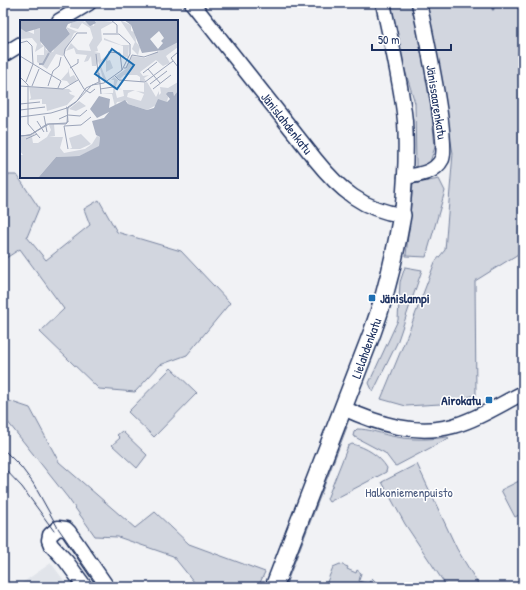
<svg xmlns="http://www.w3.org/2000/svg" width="526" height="590" viewBox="0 0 526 590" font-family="'Patrick Hand',sans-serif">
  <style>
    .built { fill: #e1e4ea }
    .green { fill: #d2d6df; stroke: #76829e }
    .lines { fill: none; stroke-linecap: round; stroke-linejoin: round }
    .stream { stroke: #707c9a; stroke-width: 3 }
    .minor-casing { stroke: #1b2f5e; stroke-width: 17 }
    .major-casing { stroke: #1b2f5e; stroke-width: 20 }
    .minor { stroke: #fff; stroke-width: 14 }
    .major { stroke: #fff; stroke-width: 17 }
    .tram { stroke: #1b2f5e; stroke-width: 1 }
    .poi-dot { fill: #1f6fb2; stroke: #fff; stroke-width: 1.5 }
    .labels { text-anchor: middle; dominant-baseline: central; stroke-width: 3; stroke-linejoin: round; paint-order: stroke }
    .street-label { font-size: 13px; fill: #1b2f5e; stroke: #fff }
    .poi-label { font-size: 13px; font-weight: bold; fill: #1b2f5e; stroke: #fff; text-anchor: start }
    .park-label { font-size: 13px; fill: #49597e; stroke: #fff }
    .inset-river { fill: none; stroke: #a8b0c2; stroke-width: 2 }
    .inset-road { fill: none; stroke: #9ba4b9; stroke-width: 1 }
    .view { fill: #1f6fb2; fill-opacity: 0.15; stroke: #1f6fb2; stroke-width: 2 }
    .inset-edge { fill: none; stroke: #1b2f5e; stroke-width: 2 }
  </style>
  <rect width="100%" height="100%" fill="#f1f2f5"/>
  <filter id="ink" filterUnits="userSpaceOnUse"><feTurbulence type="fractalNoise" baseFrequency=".025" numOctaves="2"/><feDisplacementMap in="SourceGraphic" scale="8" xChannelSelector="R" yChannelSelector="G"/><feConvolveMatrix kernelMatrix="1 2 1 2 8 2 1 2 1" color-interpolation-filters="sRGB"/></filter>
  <g filter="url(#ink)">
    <polygon class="built" points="51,563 69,587 16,587 19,585"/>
    <g class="green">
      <polygon points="391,3 411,3 420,40 430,95 435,147 430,162 416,169 415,103 404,67"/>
      <polygon points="425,3 523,3 523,251 475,281 476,395 440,404 406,406 381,399 409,331 435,262 445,250 453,153"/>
      <polygon points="3,175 17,175 39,208 27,237 46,260 90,225 84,209 99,200 117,232 181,251 230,303 187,355 160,365 135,392 99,389 40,332 64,309 20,249 3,260"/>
      <polygon points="439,179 445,191 426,257 406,256 413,184"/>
      <polygon points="405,267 422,270 397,343 373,392 369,383 398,320 400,282"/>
      <polygon points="171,368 197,393 154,437 128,412"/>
      <polygon points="3,399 30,408 59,462 135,528 155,512 189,544 265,572 258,587 198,587 173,556 118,537 95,536 68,498 3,416"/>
      <polygon points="346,427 347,427 285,587 281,587 342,430"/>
      <path d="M357,429c12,0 22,4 34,7 19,4 37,4 56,1l2,1 -53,28 -2,-1 -9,-12 -32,-17 1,-4z"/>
      <polygon points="122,431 147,455 137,468 112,445 120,438 117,435"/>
      <path d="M352,444c14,3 28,12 35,24l-1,4 -57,30 -2,-3 21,-53z"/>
      <polygon points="417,464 457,549 480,587 447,587 405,524 382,482"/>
      <polygon points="523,479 523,513 515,517 501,490"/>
      <polygon points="340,564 348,567 347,569 356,573 357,570 361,573 359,581 368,584 372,578 381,587 325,587 333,567"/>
    </g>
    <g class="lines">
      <polyline class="stream" points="492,3 493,9"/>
      <defs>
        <g id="minor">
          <path d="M192,3l123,156c24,30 48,51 87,56 3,-31 5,-63 3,-94 -4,-40 -14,-79 -22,-118"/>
          <polyline points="59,21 89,3"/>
          <polyline points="3,55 21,44"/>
          <path d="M405,177c14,-2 30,-4 37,-18 7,-16 -18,-133 -23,-156"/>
          <path d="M343,408c35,16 72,28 110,18 25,-7 48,-22 70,-33"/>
          <polyline points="85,587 66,561 51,545 49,540 50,535 58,528 66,529 69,532 107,587"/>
        </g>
        <path id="major" d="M274,587l98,-254c14,-38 23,-77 30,-118"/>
      </defs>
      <use href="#minor" class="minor-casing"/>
      <use href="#major" class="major-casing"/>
      <use href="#minor" class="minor"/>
      <use href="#major" class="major"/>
      <g class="tram">
        <polyline points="3,449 21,467 33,483 58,528 99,587"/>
        <polyline points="3,467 22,487 54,531"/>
      </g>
    </g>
  </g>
  <g class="poi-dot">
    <rect x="368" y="294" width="8" height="8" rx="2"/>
    <rect x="485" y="396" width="8" height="8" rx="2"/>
  </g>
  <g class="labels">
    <g class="street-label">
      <text transform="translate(437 102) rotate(81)">Jänissaarenkatu</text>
      <text transform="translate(287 123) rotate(52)">Jänislahdenkatu</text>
      <text transform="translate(366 348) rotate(-70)">Lielahdenkatu</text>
    </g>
    <g class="poi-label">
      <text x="380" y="298">Jänislampi</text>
      <text x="481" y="400" text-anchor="end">Airokatu</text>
    </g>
    <g class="park-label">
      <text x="409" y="492">Halkoniemenpuisto</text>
    </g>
  </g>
  <g transform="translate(20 20)">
    <rect width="158" height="158" fill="#f1f2f5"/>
    <path d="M75,0l19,2 -13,7 1,11 -5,7 1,4 -4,1 6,1 1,7 9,-7 -3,8 3,-1 3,8 -7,4v-12l-6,4 7,17 -3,1 -6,-21 -2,5h-4l-1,-10 -3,5 -4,1 3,-7 -11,-1 -2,-6 -8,3 5,-8 7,7 13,1 -2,-6 4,-7 -3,-10 -8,-5 -4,6 -8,-2 1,-4 10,-3 13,6zM100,0l11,5v6l4,1 1,10 4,5 -2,8 -6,-6 3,-7zM46,7l12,5 -4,1 -11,23 -7,-2 -9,15 -10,-7v-7h7v-9l-9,6 2,-8 -5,-6 -12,1v-11l14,6v-5l6,-1 1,16 4,3 1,3 7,2 2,-5 15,-13zM84,18l17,7h8l-1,13 -5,-2v-10l-19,-6zM158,21v6l-12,9 4,7 -7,3 -7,-6 -16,12 3,4 6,-1 -5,3 2,3 -6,1v-5l-3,-2h-13l-4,4 -3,-1 -1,-2 10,-7 5,-17 -3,11 4,-7 13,2zM48,48l2,9 4,-2 3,5 -7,5 -3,-4 -6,-1 7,-8zM94,57l4,3 -3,8 7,1 -7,1 2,8 7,-2 -1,-6h12l-7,3 -1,4 14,4 3,-7 -8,-3 8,1v-9l3,-1 9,15 3,-6v4l2,-2 -1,-6 8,1 10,-6v9l-3,5 -6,-3 -2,9h-5l-15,8 -19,-6 -1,-3 -10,1 -2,5 -3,-13 -11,-1h12l1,-13h-3zM9,67l40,2 3,3h-3l1,2 5,2 -8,9 -20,6 -1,-7h-4v-5l-13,1 2,-2zM59,81l7,5 -10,5 -7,-2zM34,104l1,12 -6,1h14l-3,11 4,5 21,-4 7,-5 5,-8 3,1 -1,10 -20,9 -23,1 -18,21h-18v-23h3l-3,-4v-14l16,-5 -4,5 1,6h5l9,-6 4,-7 -2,-5zM61,114l10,10 -11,5h-11l3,-1 -3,-10z" fill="#d2d6df"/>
    <path d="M0,0h74l2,3 -6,3 -5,-5 -4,-1 -13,4 -2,4 4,6 -20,19 -10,-12v-13l-14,4 -6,-4zM104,0h54v22l-15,8 -21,3 -11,-28zM139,11l5,7 -3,3 2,2 -5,6 -8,-10zM158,71v87h-140l18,-21 23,-1 20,-10 1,-9 -4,-2 -4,-14 12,-3 5,-6 -12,6 -7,-9 9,-13 11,3 -1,9 16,-8 3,4 19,6 7,-2 4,-9 9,3 3,-3 -4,-5 2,-2h5l1,4z" fill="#a8b0c2" fill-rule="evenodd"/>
    <path class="inset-river" d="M19,44h4l6,-11"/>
    <path class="inset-road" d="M91,0l6,5v8M67,13h-10l-12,16 -1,6 20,34 6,4 5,-4M83,14h16l11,10v10l-8,16M0,23l7,-2 5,5 1,18 -7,18M88,32l12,1 2,17M158,32l-7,6 7,9M0,36l41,25 -3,7M50,48l8,-5v-4M104,48h2l6,-13 12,2 14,-5M128,49l12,14M79,53l2,21M123,53l14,-11M95,56l4,4 26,2 28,-21M0,57l8,8v39l12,14M130,64l17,-13M0,66l43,3 15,-9M12,66l7,-17M28,66l5,-15 6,-5 2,-9M80,69l13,-2M133,69l18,-14M0,84l20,-2M46,87l2,1 8,-6 16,-17 12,-2 18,-13M47,88l1,14M0,90l25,-3M24,96l3,16M0,97l31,-4 16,-5M39,99l9,-4 12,1 7,-6M17,101l7,11M0,116l10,-1 17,-11h19l2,-3M0,116l10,-1 19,-11 18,-1 1,-16 9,-6 9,-13 13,-6 -3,-28M6,119l11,-5M48,129l-4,-23 17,-1 10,-8"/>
    <path class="view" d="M92,29l22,16 -17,24 -22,-15z"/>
    <rect width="158" height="158" class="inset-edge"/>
  </g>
  <rect width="526" height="590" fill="none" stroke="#fff" stroke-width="16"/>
  <rect x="8" y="8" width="510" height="574" fill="none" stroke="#1b2f5e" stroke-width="1.5" filter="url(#ink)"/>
  <path d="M372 44v6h79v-6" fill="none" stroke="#1b2f5e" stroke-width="2"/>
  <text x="378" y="44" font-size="12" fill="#1b2f5e" stroke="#ffffff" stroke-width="3" paint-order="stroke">50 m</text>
</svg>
